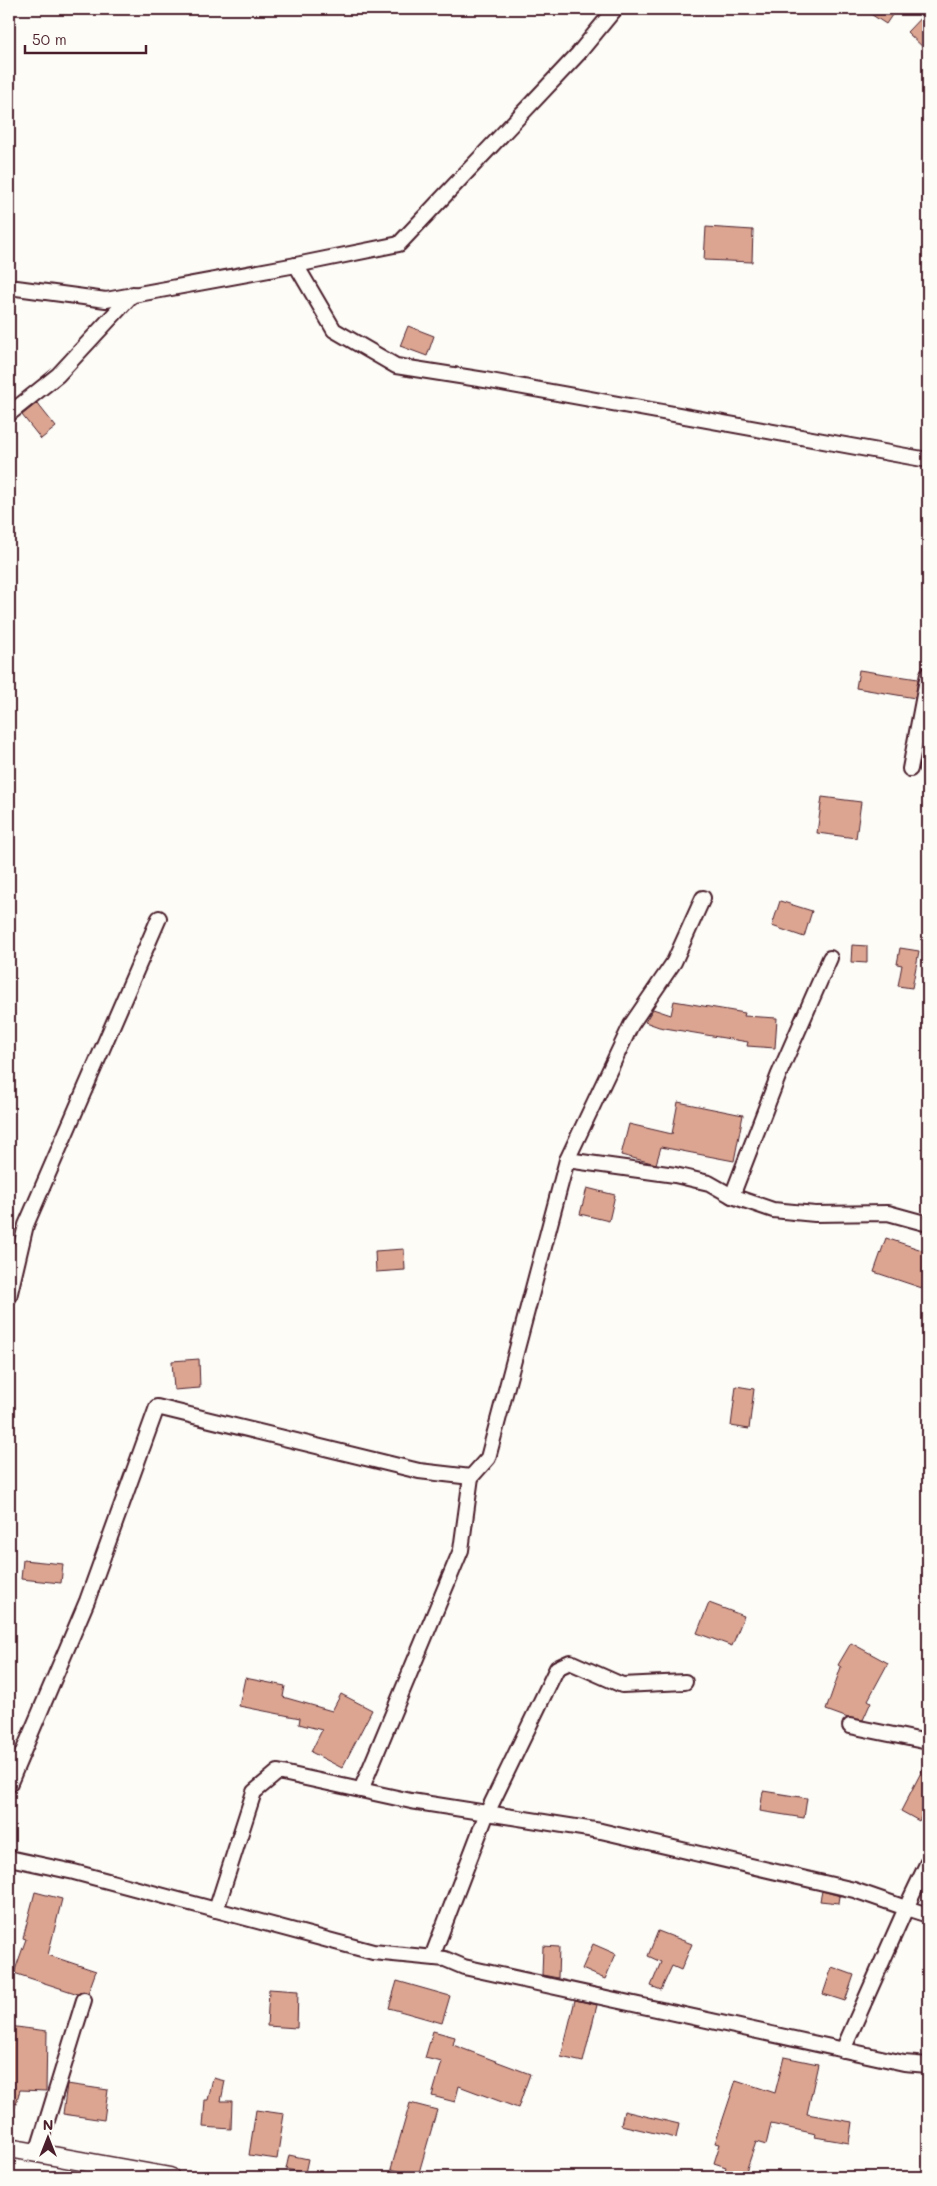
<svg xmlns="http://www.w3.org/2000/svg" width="937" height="2186" viewBox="0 0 937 2186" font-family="Mali,sans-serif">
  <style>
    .building { fill: #dba591; stroke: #4a1f2b }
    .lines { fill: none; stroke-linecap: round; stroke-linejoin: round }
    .minor-casing { stroke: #4a1f2b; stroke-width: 18 }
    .tertiary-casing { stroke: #4a1f2b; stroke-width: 21 }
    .minor { stroke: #fdfcf7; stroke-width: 14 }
    .tertiary { stroke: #fdfcf7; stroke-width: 18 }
  </style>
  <rect width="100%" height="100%" fill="#fdfcf7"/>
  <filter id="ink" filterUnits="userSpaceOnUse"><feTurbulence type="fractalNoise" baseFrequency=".02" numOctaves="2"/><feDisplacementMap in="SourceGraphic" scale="10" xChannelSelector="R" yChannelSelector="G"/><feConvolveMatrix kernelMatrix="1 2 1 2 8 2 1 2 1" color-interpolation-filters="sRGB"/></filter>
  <g filter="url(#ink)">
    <g class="building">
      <polygon points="863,9 896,9 886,24"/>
      <polygon points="928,10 928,52 907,32"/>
      <polygon points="706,227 753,230 752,262 704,260"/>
      <polygon points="408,326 434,336 427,356 400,346"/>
      <polygon points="37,403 56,427 41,439 22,415"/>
      <polygon points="859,670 918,679 915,698 856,688"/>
      <polygon points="822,797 861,802 856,838 817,833"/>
      <polygon points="780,901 812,911 804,937 772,926"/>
      <polygon points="852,945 867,946 867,963 851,962"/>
      <polygon points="900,948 919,951 912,988 898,986 902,965 897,964"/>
      <polygon points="674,1001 745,1013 744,1016 777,1018 775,1048 747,1046 748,1042 659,1027 645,1022 653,1009 671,1015"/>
      <polygon points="678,1102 743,1115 734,1161 661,1147 656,1164 621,1155 629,1124 672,1134"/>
      <polygon points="587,1188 615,1195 609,1221 580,1214"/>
      <polygon points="886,1238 928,1252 928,1290 874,1272"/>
      <polygon points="404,1249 405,1270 376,1272 375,1251"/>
      <polygon points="199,1359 200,1388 174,1390 172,1361"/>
      <polygon points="736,1386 754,1389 749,1429 731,1426"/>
      <polygon points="23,1560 63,1564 61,1583 21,1579"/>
      <polygon points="709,1603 744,1616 732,1646 697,1633"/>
      <polygon points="851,1643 888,1663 868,1700 871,1702 863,1720 848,1718 826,1710 841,1667 838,1665"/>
      <polygon points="245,1678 285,1686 283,1697 332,1711 341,1694 372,1710 342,1768 311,1752 322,1730 299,1724 300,1718 239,1706"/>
      <polygon points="928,1759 928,1804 919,1821 901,1811"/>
      <polygon points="763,1791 807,1798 804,1818 760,1811"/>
      <polygon points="822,1891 840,1896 839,1903 820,1901"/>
      <polygon points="35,1892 62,1899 48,1955 96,1971 88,1993 83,1991 78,1994 14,1973 26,1939 23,1938"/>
      <polygon points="658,1931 692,1944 681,1970 672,1966 661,1990 651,1986 661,1962 648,1956"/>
      <polygon points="593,1944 616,1954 605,1979 582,1969"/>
      <polygon points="543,1946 559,1947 558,1978 542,1975"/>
      <polygon points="832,1967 854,1975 845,2001 823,1994"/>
      <polygon points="397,1981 450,1996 442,2023 389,2008"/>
      <polygon points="269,1989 298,1991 297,2028 267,2026"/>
      <polygon points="575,2000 597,2005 583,2062 561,2057"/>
      <polygon points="9,2026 47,2031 46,2091 20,2090 12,2117 9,2116"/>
      <polygon points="433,2031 455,2037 453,2045 530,2074 518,2108 459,2086 455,2102 432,2096 442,2062 425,2058"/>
      <polygon points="784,2057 818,2064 807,2114 852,2122 849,2143 815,2137 816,2134 771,2124 766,2145 756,2142 744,2177 723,2177 726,2167 714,2163 720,2144 715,2143 736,2080 775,2093"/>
      <polygon points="213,2078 225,2081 221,2101 232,2101 231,2129 203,2127 205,2100 208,2100"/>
      <polygon points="67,2084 108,2090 104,2120 63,2114"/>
      <polygon points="410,2103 437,2110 418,2176 391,2169"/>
      <polygon points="256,2110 284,2114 277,2159 249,2155"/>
      <polygon points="624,2111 679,2124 676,2138 621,2125"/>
      <polygon points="289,2155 308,2159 305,2173 286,2169"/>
    </g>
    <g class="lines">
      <defs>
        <g id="minor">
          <polyline points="296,265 334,330 396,366 485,380 928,460"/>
          <polyline points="9,287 106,300 296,265 399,244 578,54 615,9"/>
          <polyline points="9,414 58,375 133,294"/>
          <polyline points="910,769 928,674"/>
          <polyline points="567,1160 675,1175 709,1183 732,1196 773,1210 815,1214 888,1213 928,1224"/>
          <polyline points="732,1196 779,1074 830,958"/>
          <polyline points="9,1297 26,1225 159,918"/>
          <polyline points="850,1726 928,1742"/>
          <polyline points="9,1785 87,1601 157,1407 419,1471 471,1477 488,1458 567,1160 631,1025 674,962 703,898"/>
          <polyline points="361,1790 461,1550 471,1477"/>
          <polyline points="9,1858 74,1872 373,1952 445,1959 464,1967 904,2063 928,2065"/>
          <polyline points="216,1910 254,1792 278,1772 411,1801 601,1831 854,1890 906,1908 928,1862"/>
          <polyline points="432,1957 487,1813 557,1668 570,1662 622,1685 685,1682"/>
          <polyline points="843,2050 906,1908 928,1915"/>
          <polyline points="37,2153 84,2000"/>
        </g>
        <polyline id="tertiary" points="9,2148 170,2177"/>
      </defs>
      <use href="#minor" class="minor-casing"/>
      <use href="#tertiary" class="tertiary-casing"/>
      <use href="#minor" class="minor"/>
      <use href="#tertiary" class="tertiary"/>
    </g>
  </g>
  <rect width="937" height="2186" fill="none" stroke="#fdfcf7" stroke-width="30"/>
  <rect x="15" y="15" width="907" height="2156" fill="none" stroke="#4a1f2b" stroke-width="2" filter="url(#ink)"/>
  <g transform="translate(48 2138)" stroke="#fdfcf7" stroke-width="4" paint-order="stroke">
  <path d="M0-4L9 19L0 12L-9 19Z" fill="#4a1f2b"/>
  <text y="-8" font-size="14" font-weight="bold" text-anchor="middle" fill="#4a1f2b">N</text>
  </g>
  <path d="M25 45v8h121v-8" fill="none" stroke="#4a1f2b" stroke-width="2.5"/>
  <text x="32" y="45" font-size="15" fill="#4a1f2b" stroke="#fdfcf7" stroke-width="4" paint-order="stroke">50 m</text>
</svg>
